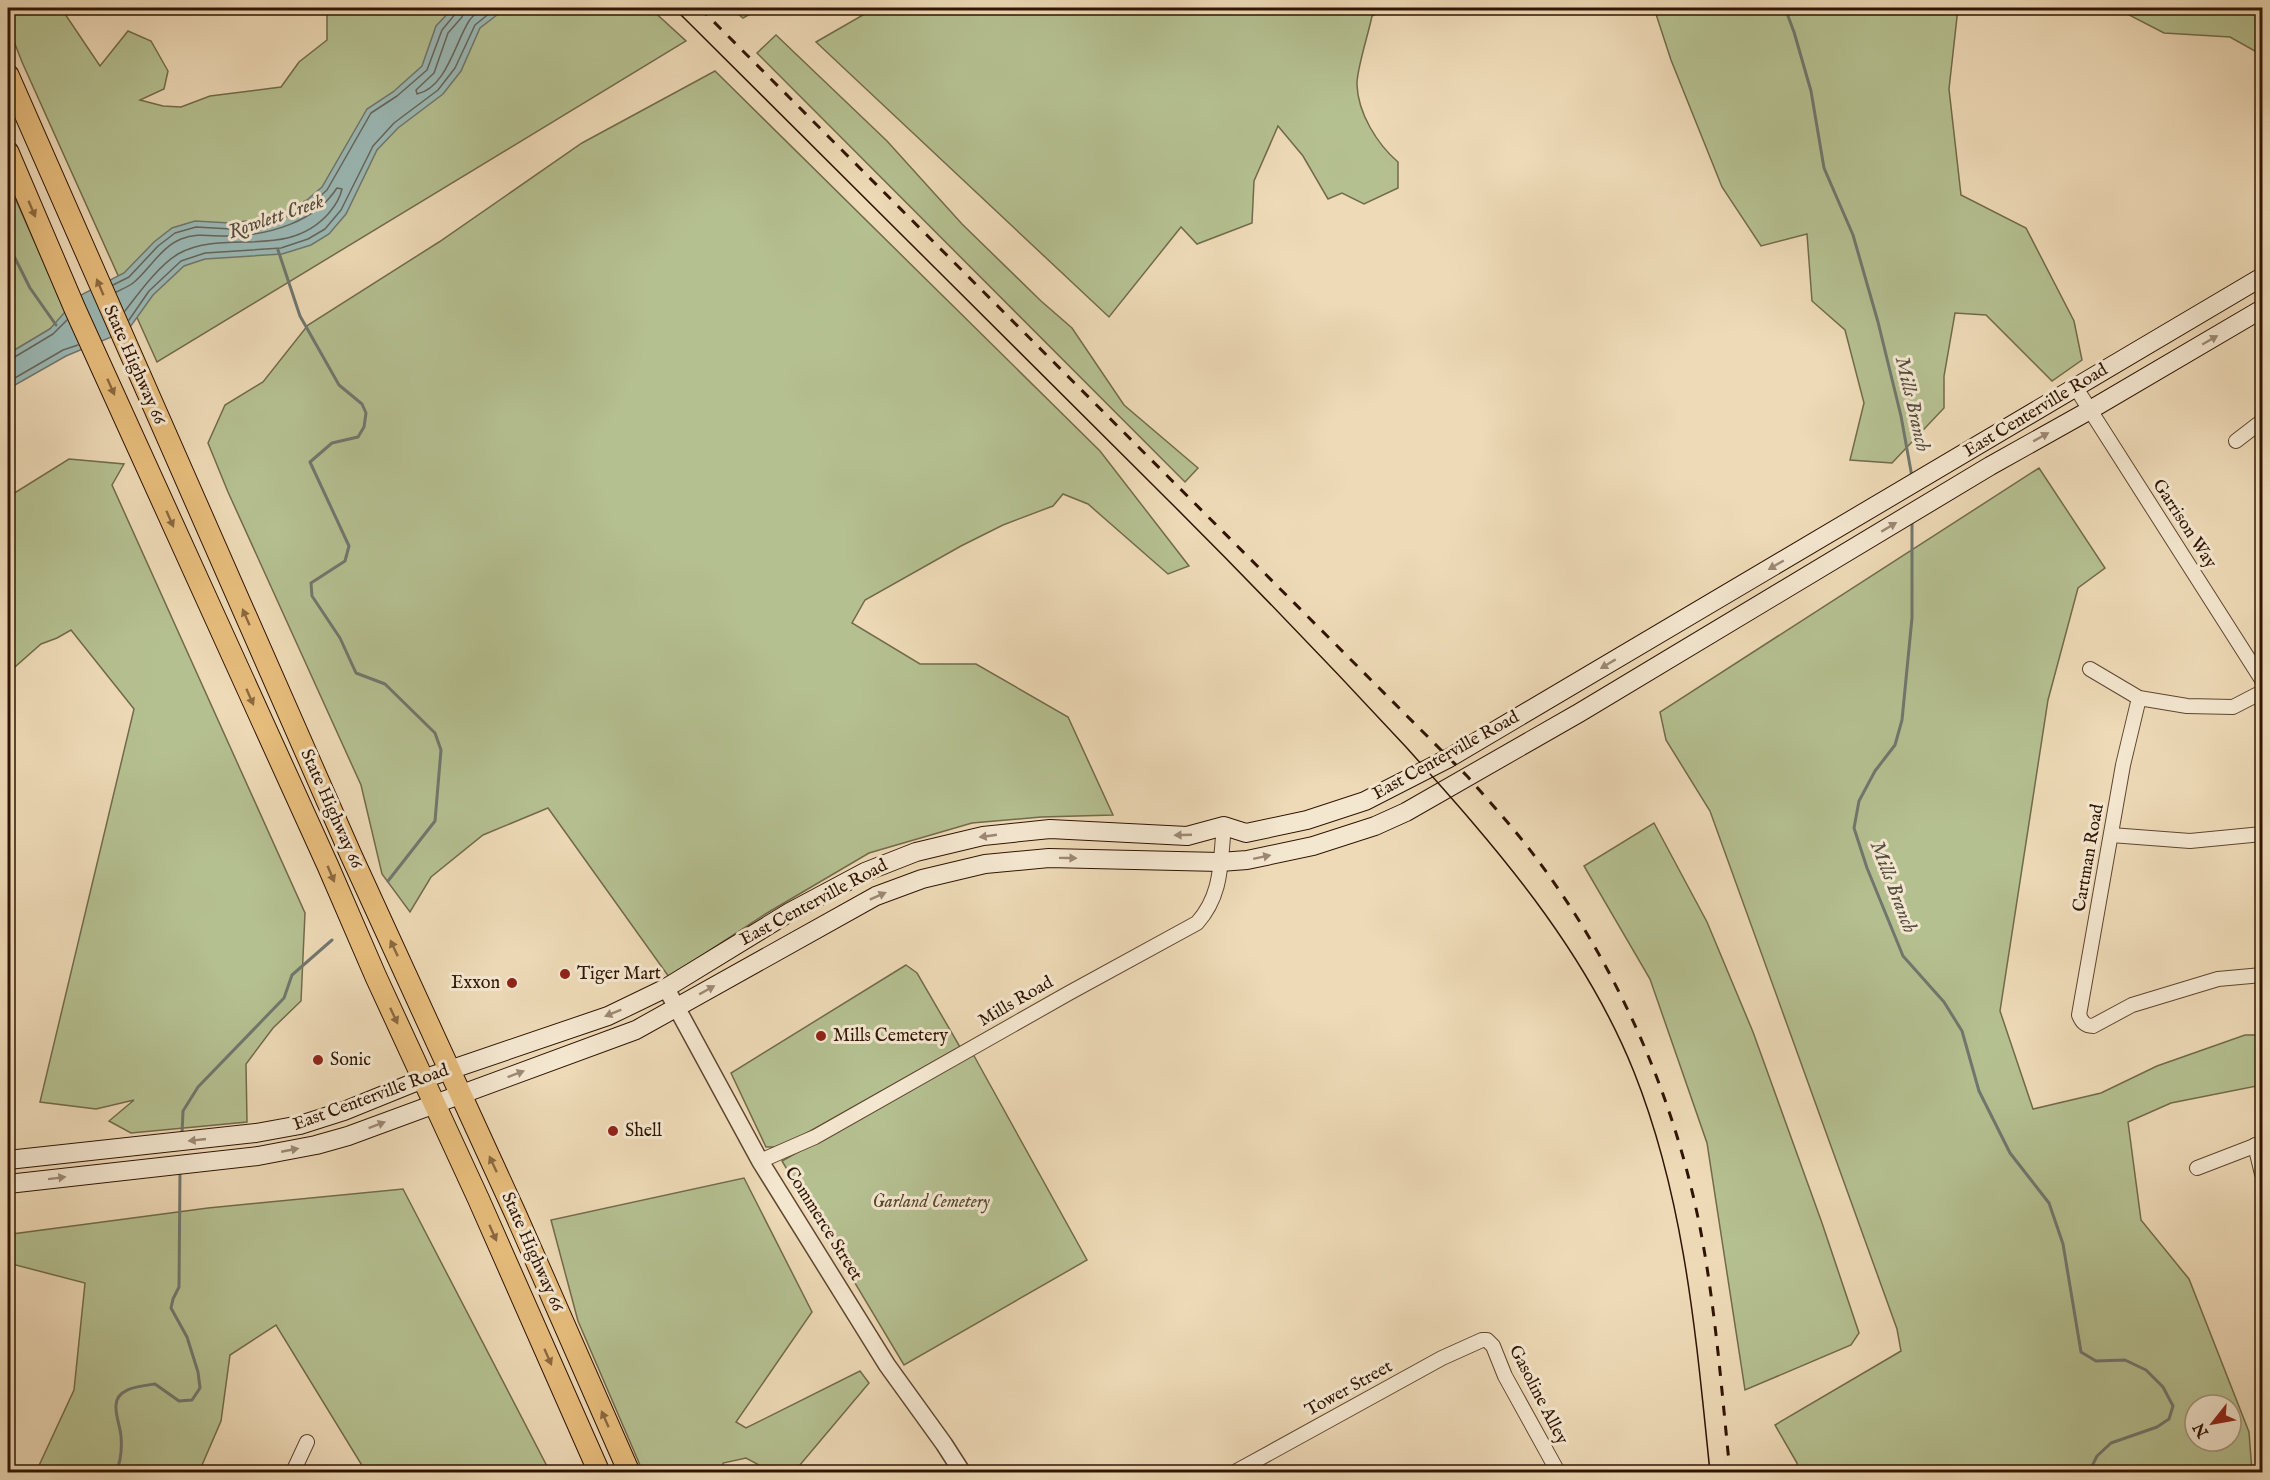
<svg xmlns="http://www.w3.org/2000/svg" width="2270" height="1480" viewBox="0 0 2270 1480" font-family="'IM FELL English',serif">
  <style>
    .green { fill: #b5c091; stroke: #726a4a; stroke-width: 1.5; fill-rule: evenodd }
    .water { fill: #9bb9b6; stroke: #70776e; stroke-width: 1.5 }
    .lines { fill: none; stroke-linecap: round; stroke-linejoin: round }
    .shore { stroke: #66665c; stroke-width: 1.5 }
    .stream { stroke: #70776e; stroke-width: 3 }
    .minor-casing { stroke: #604630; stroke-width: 16 }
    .tertiary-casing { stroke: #604630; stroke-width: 19 }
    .secondary-casing { stroke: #301403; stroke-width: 20 }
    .primary-casing { stroke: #301403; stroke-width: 23 }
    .minor { stroke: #f4e7d0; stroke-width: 14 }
    .tertiary { stroke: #f4e7d0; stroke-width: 16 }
    .secondary { stroke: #f4e7d0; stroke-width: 18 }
    .primary { stroke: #e7bd7c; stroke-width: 21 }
    .tram { stroke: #301403; stroke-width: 1.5 }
    .rail { stroke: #301403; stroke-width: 3; stroke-dasharray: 10 10; stroke-linecap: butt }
    .oneway { fill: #8c6840 }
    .oneway2 { fill: #9c8874 }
    .poi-dot { fill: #8f2418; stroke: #f4e7d0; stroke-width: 2 }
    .labels { text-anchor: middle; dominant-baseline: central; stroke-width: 6; stroke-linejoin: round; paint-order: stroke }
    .street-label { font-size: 18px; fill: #301403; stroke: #f4e7d0 }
    .poi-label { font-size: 18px; fill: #301403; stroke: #f4e7d0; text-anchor: start }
    .park-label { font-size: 18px; font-style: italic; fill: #58482e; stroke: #f4e7d0 }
    .water-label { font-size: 20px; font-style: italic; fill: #554e42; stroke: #f4e7d0 }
  </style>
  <rect width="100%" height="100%" fill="#eedab7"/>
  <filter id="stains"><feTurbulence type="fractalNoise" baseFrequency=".00333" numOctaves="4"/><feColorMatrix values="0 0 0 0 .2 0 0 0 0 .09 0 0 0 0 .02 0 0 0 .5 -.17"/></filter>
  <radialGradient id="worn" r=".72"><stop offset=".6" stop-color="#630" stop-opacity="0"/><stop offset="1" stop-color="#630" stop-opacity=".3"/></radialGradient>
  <g class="green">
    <polygon points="8,8 61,8 100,66 128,31 151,41 168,71 164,89 140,100 163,106 181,107 210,96 281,87 299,62 327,40 327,8 650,8 686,41 157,362 22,62 8,26"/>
    <polygon points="731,8 761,8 743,18"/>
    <path d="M875,8h513l-16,8c-3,16 -16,55 -15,69 1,28 20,59 41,77v26l-34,16 -22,-11 -14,6 -25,-43 -25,-30 -24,55 -2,42 -55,21 -16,-17 -72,90 -293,-275z"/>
    <polygon points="1654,8 1958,8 1949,89 1961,195 2026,228 2074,321 2082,360 2052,381 1986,315 1955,313 1944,376 1944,408 1892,463 1850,460 1864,403 1845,330 1812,301 1807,234 1761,246 1722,187 1671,60"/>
    <polygon points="2121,8 2262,8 2262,55 2230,37 2164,33 2129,15"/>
    <polygon points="776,35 887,141 962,224 1041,301 1072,328 1124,405 1198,468 1185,482 757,53"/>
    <polygon points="715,71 1100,451 1189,566 1168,574 1088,504 1063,494 1053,506 1003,525 961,546 865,600 852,623 920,664 976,664 1068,717 1113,815 1041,817 972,823 869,853 767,913 669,977 548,808 483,835 431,877 410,912 382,874 361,785 228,492 208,443 225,405 263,382 308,325 439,242 582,143"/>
    <polygon points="8,182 66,313 50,329 8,354"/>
    <polygon points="69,459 124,464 112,485 305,913 301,1001 273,1028 246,1064 247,1122 131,1133 109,1121 134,1100 96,1109 40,1102 134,709 71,630 57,638 41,644 8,673 8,497"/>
    <path d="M2039,468l66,100 -27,20 -30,112 -48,311 33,98 68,-16 56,-27 88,-31h17v50l-91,18 -43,19 13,98 48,59 60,153 3,40h-455v-9l-22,-38 126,-74 -4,-22 -187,-518 -44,-71 -6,-28zM2195,1405h36v36h-36z"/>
    <polygon points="1654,823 1707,922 1753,1032 1822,1223 1859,1333 1851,1345 1745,1390 1707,1143 1650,979 1584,866"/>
    <polygon points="906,965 917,973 960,1047 798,1138 778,1147 766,1147 731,1073"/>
    <polygon points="973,1054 1087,1260 904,1365 782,1161"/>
    <polygon points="744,1178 812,1312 736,1422 746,1428 860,1371 869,1383 794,1472 758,1472 761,1466 746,1458 723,1463 722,1472 643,1472 578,1321 551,1220"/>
    <polygon points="403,1189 550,1472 366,1472 276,1325 230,1355 221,1421 199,1472 36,1472 74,1390 85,1283 8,1263 8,1238 12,1234 208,1208"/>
  </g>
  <polygon class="water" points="453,8 506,8 480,28 461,71 443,94 398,128 377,150 346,214 329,234 311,245 282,254 205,259 184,266 153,295 128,330 66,356 8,389 8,354 50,329 79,296 124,273 154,242 172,228 195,221 230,223 273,218 307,200 322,187 367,109 393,92 422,66 436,26"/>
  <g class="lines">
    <g class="shore">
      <path d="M465,8l-3,9 -14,16 -14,40 -18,17 1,4c29,-6 38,-51 52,-73 3,-5 9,-9 14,-13"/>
      <polyline points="113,285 129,277 158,246 175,233 196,227 231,229 273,224 310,205 327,190 371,113 397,96 427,70 442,30 456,13 457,8"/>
      <path d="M116,292c6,-3 12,-5 17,-9 16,-13 28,-36 48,-44 17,-7 32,-2 50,-3 38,-1 84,-14 106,-48l5,1c-2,9 -7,17 -13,24 -42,48 -104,15 -151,41 -19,11 -40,40 -53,57"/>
      <polyline points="129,320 149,291 181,261 205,253 281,248 308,239 325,229 341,210 373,146 394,123 438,90 455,68 475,25 496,8"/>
      <polyline points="8,359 13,358 53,334 67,320"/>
      <polyline points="8,382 63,350 78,345"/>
    </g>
    <g class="stream">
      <polyline points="1785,8 1794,32 1811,91 1824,168 1853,235 1878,322 1901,416 1912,477"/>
      <polyline points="8,244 30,288 56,325"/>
      <polyline points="278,250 300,316 339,385 362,404 366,413 364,427 358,437 332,443 310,462 349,546 345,561 311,583 312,596 340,638 356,673 385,684 435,733 441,750 435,821 388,881"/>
      <polyline points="1912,519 1912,618 1902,720 1895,745 1875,771 1859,801 1854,828 1867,868 1903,956 1944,1002 1962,1031 1979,1091 2010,1153 2049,1203 2063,1244 2081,1352 2096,1361 2125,1360 2146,1370 2163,1387 2173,1406 2169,1419 2157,1427 2111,1443 2097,1456 2089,1472"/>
      <polyline points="182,1134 183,1111 198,1087 284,998 292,975 332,940"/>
      <path d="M116,1472c5,-11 6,-24 5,-36 -1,-10 -5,-19 -5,-28 -2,-20 24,-22 39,-24l24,17 13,-1 8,-12 -2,-16 -11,-35 -16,-29 2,-9 6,-12 1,-117"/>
    </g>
    <defs>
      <g id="minor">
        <polyline points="2076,388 2262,680"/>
        <polyline points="2236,441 2262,421"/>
        <polyline points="2090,669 2139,698 2187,706 2233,707 2262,692"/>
        <path d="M2139,698l-16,67 -44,250c3,7 6,11 14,11l39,-21 86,-26 44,-4"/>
        <polyline points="2111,835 2190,841 2262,834"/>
        <polyline points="2255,1145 2262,1174"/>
        <path d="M760,1161l55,-24 254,-144 128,-70c26,-29 23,-61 27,-97"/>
        <polyline points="2197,1168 2262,1143"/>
        <polyline points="293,1472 307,1442"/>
        <polyline points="1235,1472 1442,1358 1482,1340 1487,1340 1493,1346 1505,1376 1558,1472"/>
      </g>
      <polyline id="tertiary" points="666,988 760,1161 887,1365 944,1444 962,1472"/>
      <g id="secondary">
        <polyline points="8,1160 256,1133 300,1125 344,1111 423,1079 608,1016 666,988 790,912 865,872 916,852 983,836 1050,829 1187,836 1224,826 1246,833 1307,820 1365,801 1449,758 2262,277"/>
        <polyline points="8,1184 258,1156 316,1145 348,1136 636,1030 876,896 922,879 985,864 1049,858 1220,862 1247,860 1313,846 1375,826 1406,812 1579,713 1990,466 2090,410 2262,309"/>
      </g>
      <g id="primary">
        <polyline points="8,75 351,855 516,1215 629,1472"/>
        <polyline points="8,152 75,309 328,866 376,977 478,1198 599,1472"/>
      </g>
    </defs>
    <use href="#minor" class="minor-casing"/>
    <use href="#tertiary" class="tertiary-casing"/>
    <use href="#secondary" class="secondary-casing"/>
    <use href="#primary" class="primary-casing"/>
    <use href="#minor" class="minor"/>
    <use href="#tertiary" class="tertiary"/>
    <use href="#secondary" class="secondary"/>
    <use href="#primary" class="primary"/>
    <path class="tram" d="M674,8c167,166 333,332 500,498 79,79 156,159 232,241 89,99 178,200 228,325 51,128 62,265 76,400"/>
    <path class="rail" d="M700,8l768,769c20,23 40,45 59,69 88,113 149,251 175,392 14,77 20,156 28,234"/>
  </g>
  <defs><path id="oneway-solid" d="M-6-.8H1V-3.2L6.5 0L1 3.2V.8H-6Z" transform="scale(1.5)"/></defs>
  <g class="oneway">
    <use href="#oneway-solid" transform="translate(32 209) rotate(67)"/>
    <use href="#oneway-solid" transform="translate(100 287) rotate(-113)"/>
    <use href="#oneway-solid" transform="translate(111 387) rotate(66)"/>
    <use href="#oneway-solid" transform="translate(170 519) rotate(66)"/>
    <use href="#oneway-solid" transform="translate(246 617) rotate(-114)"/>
    <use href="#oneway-solid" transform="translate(250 697) rotate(66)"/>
    <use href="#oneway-solid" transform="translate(331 874) rotate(67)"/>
    <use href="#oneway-solid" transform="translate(394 948) rotate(-115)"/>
    <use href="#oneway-solid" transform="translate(394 1016) rotate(65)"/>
    <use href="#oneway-solid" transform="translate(493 1164) rotate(-115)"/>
    <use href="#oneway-solid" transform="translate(493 1233) rotate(66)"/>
    <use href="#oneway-solid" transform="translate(548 1357) rotate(66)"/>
    <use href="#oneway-solid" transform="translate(605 1419) rotate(-114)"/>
  </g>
  <g class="oneway2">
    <use href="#oneway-solid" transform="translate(2210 340) rotate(-30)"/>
    <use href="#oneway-solid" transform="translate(2041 437) rotate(-29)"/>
    <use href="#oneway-solid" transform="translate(1889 527) rotate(-31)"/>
    <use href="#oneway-solid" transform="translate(1776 565) rotate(150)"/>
    <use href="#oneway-solid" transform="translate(1608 664) rotate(149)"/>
    <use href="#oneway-solid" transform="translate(1183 835) rotate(178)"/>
    <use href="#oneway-solid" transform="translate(988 836) rotate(172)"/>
    <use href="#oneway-solid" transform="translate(1262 857) rotate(-12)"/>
    <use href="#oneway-solid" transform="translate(1068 858) rotate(1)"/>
    <use href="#oneway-solid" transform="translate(878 896) rotate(-24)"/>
    <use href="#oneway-solid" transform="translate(707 990) rotate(-29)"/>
    <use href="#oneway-solid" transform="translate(613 1013) rotate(158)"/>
    <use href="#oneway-solid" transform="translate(516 1074) rotate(-21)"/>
    <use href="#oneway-solid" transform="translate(377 1125) rotate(-21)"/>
    <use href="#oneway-solid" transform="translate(197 1140) rotate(174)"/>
    <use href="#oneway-solid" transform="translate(290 1150) rotate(-11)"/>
    <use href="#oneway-solid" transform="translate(57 1178) rotate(-7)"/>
  </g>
  <g class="poi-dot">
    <circle cx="565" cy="974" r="6"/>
    <circle cx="512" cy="983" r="6"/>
    <circle cx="821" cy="1036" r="6"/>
    <circle cx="318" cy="1060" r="6"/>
    <circle cx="613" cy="1131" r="6"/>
  </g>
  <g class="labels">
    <g class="street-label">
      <text transform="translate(134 365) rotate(66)">State Highway 66</text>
      <text transform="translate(2036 411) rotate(-31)">East Centerville Road</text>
      <text transform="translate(2184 524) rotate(57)">Garrison Way</text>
      <text transform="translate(1446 756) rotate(-29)">East Centerville Road</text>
      <text transform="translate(331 809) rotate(66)">State Highway 66</text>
      <text transform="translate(2089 858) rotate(-80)">Cartman Road</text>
      <text transform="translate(814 903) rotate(-28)">East Centerville Road</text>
      <text transform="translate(1016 1002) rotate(-30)">Mills Road</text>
      <text transform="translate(371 1098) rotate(-20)">East Centerville Road</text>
      <text transform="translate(823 1224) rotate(58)">Commerce Street</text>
      <text transform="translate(532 1252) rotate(66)">State Highway 66</text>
      <text transform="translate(1349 1389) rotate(-29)">Tower Street</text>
      <text transform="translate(1538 1395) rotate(63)">Gasoline Alley</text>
    </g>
    <g class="poi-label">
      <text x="577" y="974">Tiger Mart</text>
      <text x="500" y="983" text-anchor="end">Exxon</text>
      <text x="833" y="1036">Mills Cemetery</text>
      <text x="330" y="1060">Sonic</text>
      <text x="625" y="1131">Shell</text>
    </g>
    <g class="park-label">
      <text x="931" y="1202">Garland Cemetery</text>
    </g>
    <g class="water-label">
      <text transform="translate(276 217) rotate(-19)">Rowlett Creek</text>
      <text transform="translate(1912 404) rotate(77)">Mills Branch</text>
      <text transform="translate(1893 887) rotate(69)">Mills Branch</text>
    </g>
  </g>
  <rect width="2270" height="1480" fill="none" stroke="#eedab7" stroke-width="30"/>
  <rect x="9" y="9" width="2252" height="1462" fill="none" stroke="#301403" stroke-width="3"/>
  <rect x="15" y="15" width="2240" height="1450" fill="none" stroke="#301403" stroke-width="1.5"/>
  <g transform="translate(2213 1423) rotate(239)"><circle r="28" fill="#f4e7d0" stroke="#a6937e" stroke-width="1.5"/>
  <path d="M0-4.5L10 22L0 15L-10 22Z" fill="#8f2418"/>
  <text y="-9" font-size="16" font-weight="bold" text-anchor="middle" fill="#301403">N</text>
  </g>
  <rect width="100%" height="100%" filter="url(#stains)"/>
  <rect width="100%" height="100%" fill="url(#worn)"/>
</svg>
